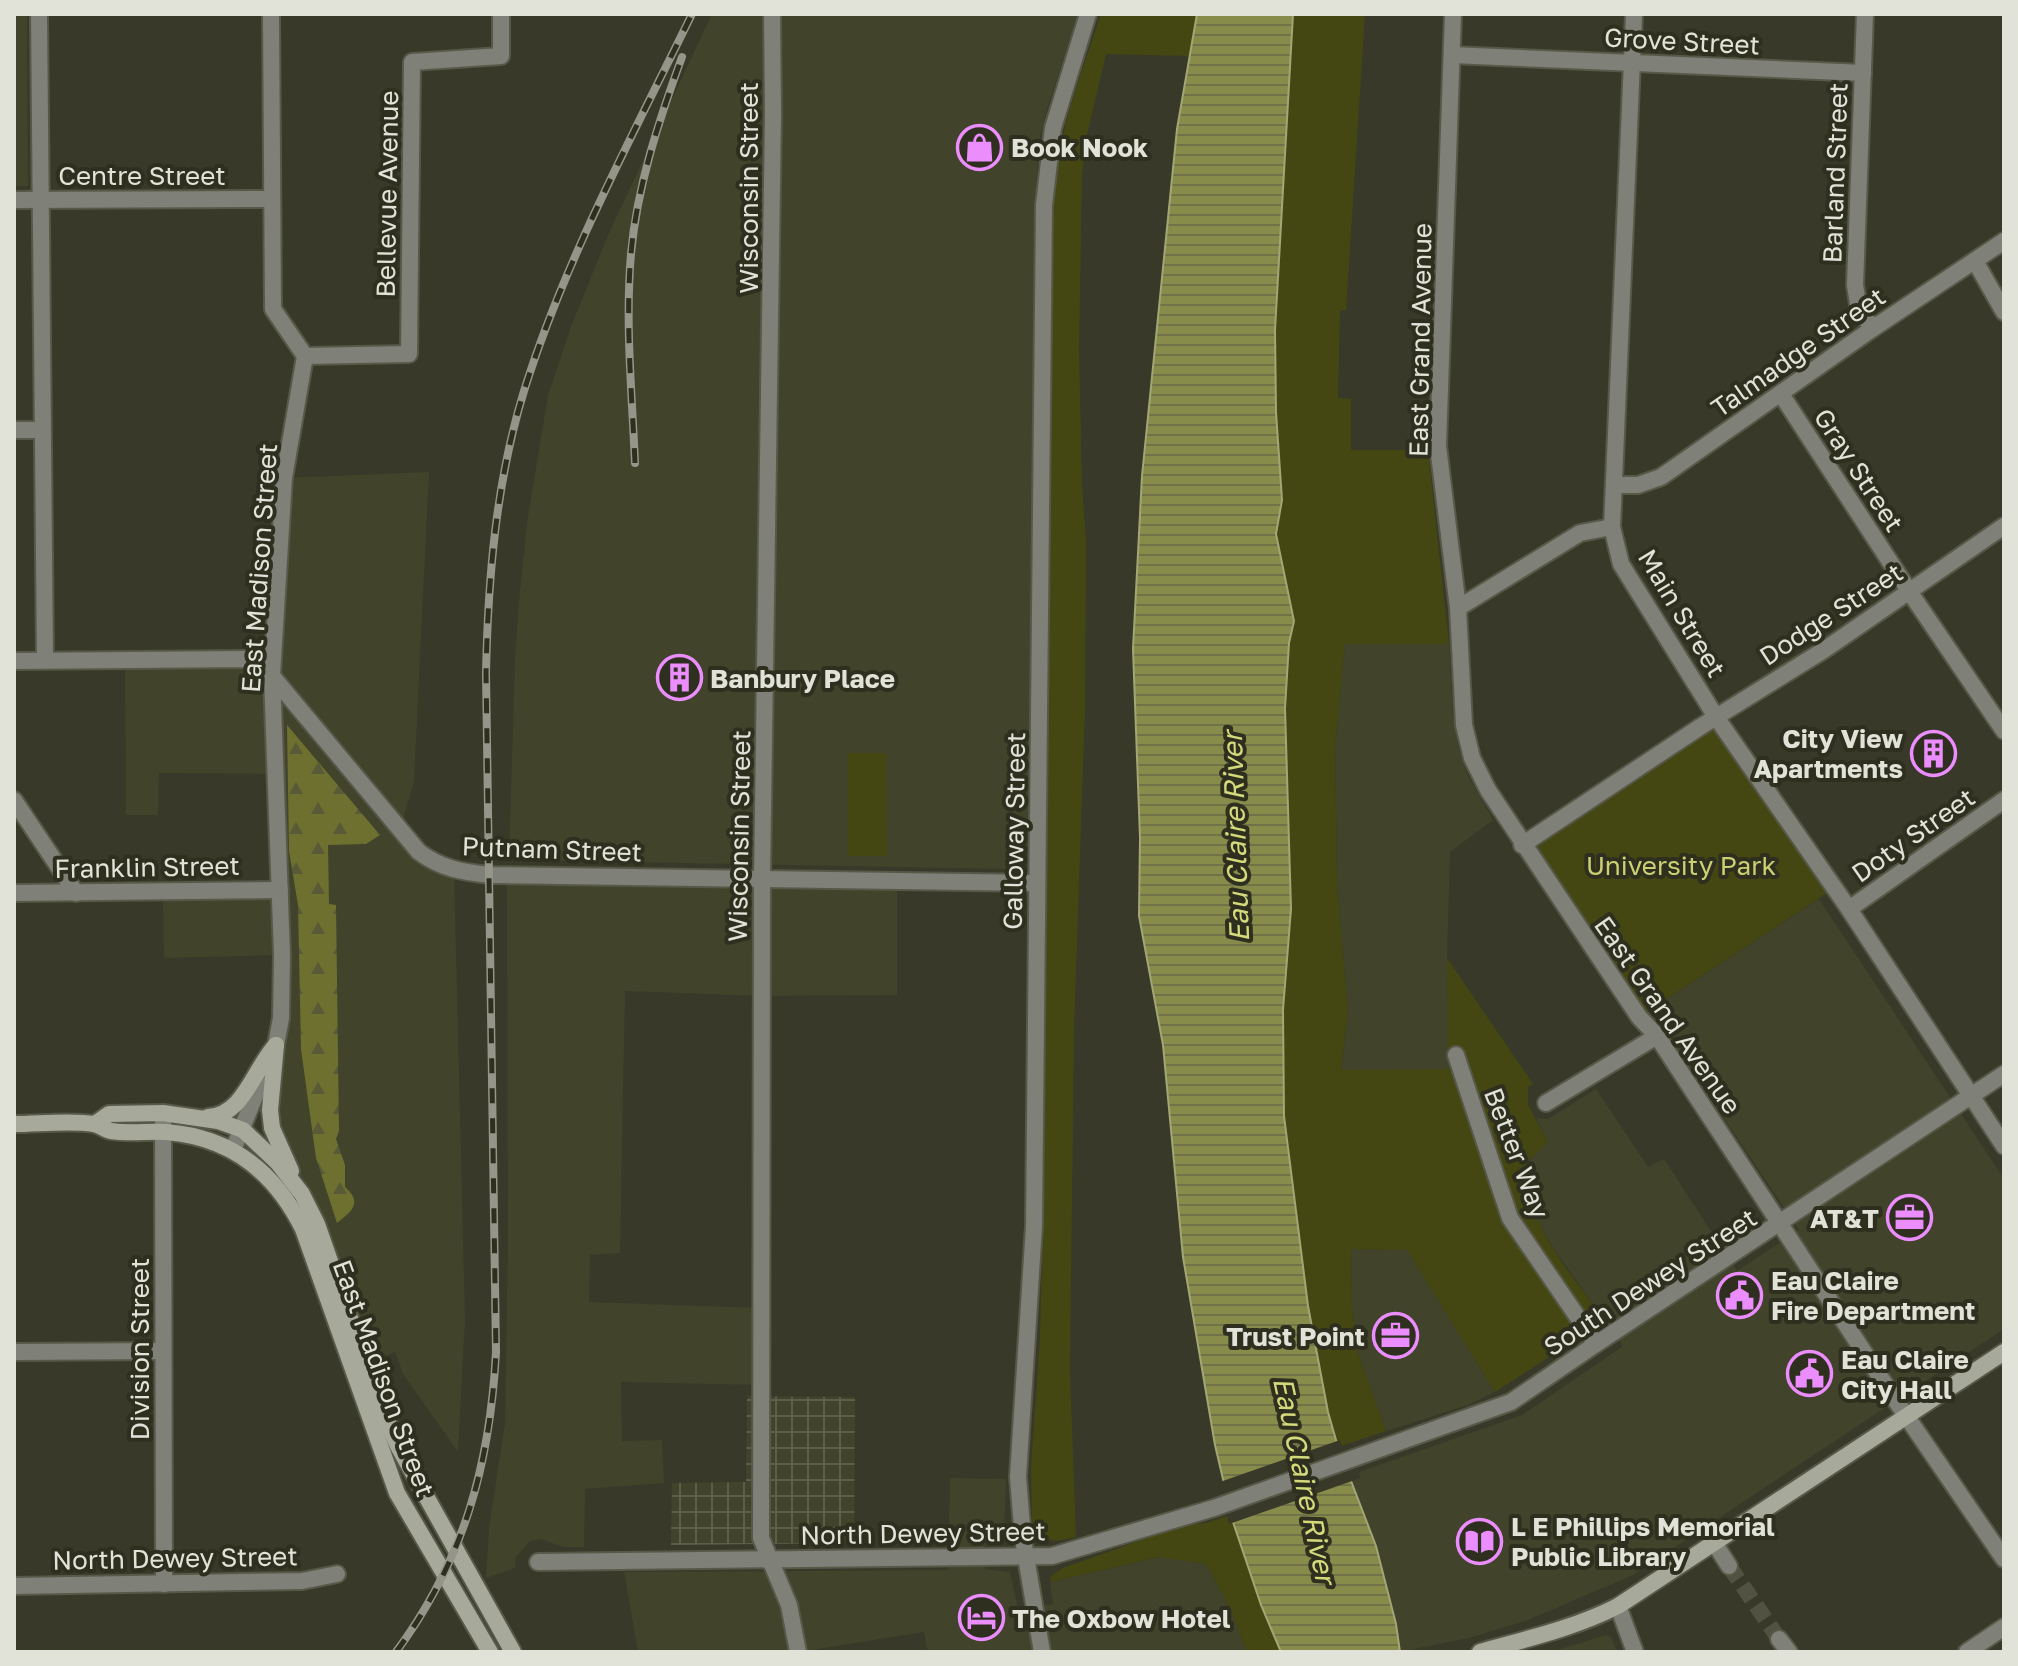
<svg xmlns="http://www.w3.org/2000/svg" width="2018" height="1666" viewBox="0 0 2018 1666" font-family="'Golos Text',sans-serif">
  <style>
    .built { fill: #41432b }
    .industrial { fill: url(#industrial-grid) }
    .forest { fill: url(#forest-firs) }
    .park { fill: #454713 }
    .water { fill: url(#water-rules); stroke: #a3a675; stroke-width: 2 }
    .pier { fill: #383928 }
    .lines { fill: none; stroke-linecap: round; stroke-linejoin: round }
    .minor-tunnel { stroke: #525242; stroke-width: 16; stroke-dasharray: 16 8; stroke-linecap: butt }
    .minor-casing { stroke: #575848; stroke-width: 20 }
    .tertiary-casing { stroke: #575848; stroke-width: 20 }
    .secondary-casing { stroke: #575848; stroke-width: 20 }
    .minor { stroke: #7f8077; stroke-width: 16 }
    .tertiary { stroke: #7f8077; stroke-width: 16 }
    .secondary { stroke: #a7a99b; stroke-width: 16 }
    .rail-casing { stroke: #959689; stroke-width: 8 }
    .rail { stroke: #2e2f1e; stroke-width: 5; stroke-dasharray: 15; stroke-linecap: butt }
    .labels { text-anchor: middle; dominant-baseline: central; stroke-width: 8; stroke-linejoin: round; paint-order: stroke }
    .street-label { font-size: 26px; fill: #e2e3d8; stroke: #2e2f1e }
    .poi-label { font-size: 26px; font-weight: bold; fill: #e2e3d8; stroke: #2e2f1e; text-anchor: start }
    .park-label { font-size: 26px; fill: #cbd073; stroke: #2e2f1e }
    .water-label { font-size: 28px; font-style: italic; fill: #d4d97c; stroke: #2e2f1e }
  </style>
  <defs>
    <pattern id="industrial-grid" width="8" height="8" patternUnits="userSpaceOnUse" patternTransform="scale(2)"><rect width="8" height="8" fill="#41432b"/><path d="M0 4h8M4 0v8" fill="none" stroke="#5c5e49"/></pattern>
    <pattern id="forest-firs" width="22" height="20" patternUnits="userSpaceOnUse" patternTransform="scale(2)"><rect width="22" height="20" fill="#6d702f"/><path d="M5 1l3.5 6h-7zM16 11l3.5 6h-7z" fill="#585a38"/></pattern>
    <pattern id="water-rules" width="6" height="5" patternUnits="userSpaceOnUse" patternTransform="scale(2)"><rect width="6" height="5" fill="#888c4b"/><path d="M0 2.5h6" fill="none" stroke="#707348"/></pattern>
  </defs>
  <rect width="100%" height="100%" fill="#383928"/>
  <g class="built">
    <polygon points="14,14 27,14 28,186 14,186"/>
    <polygon points="712,14 1078,14 1047,109 1039,141 1034,227 1030,830 1026,854 1017,865 1008,869 509,860 515,657 520,590 528,516 548,395 572,324 608,235"/>
    <polygon points="429,472 414,781 404,816 419,852 454,871 465,1319 458,1452 403,1374 395,1352 366,1364 272,1128 282,955 164,958 163,891 280,890 276,774 159,773 158,815 126,815 125,660 246,659 272,676 284,478"/>
    <polygon points="1345,643 1449,644 1453,716 1458,746 1467,774 1493,820 1450,852 1447,958 1449,1070 1341,1071 1348,1011 1337,885 1335,746"/>
    <polygon points="507,875 897,881 897,995 762,996 625,991 620,1253 590,1255 589,1302 760,1308 760,1385 621,1382 622,1441 662,1440 664,1483 585,1489 584,1547 563,1547 541,1539 530,1541 516,1557 515,1568 486,1578 489,1528 505,1423 508,1246"/>
    <polygon points="1819,899 2004,1179 2004,1329 1633,1575 1528,1620 1469,1638 1400,1652 1396,1624 1376,1546 1351,1481 1360,1478 1359,1472 1522,1415 1623,1346 1555,1251 1537,1220 1527,1185 1527,1169 1532,1155 1548,1142 1536,1118 1548,1119 1596,1089 1648,1167 1664,1159 1737,1271 1799,1230 1679,1051 1647,1012"/>
    <polygon points="1351,1249 1407,1250 1495,1392 1468,1405 1386,1431 1358,1353 1352,1308"/>
    <polygon points="950,1478 1006,1479 1004,1537 999,1542 986,1543 985,1569 1010,1572 1018,1609 1053,1604 1050,1582 1160,1557 1206,1564 1231,1610 1247,1652 928,1652 924,1632 799,1652 638,1652 624,1572 948,1570"/>
    <polygon points="1606,1635 1611,1637 1617,1652 1551,1652"/>
  </g>
  <polygon class="industrial" points="747,1396 855,1397 854,1543 671,1545 672,1483 746,1482"/>
  <path class="forest" d="M287,725l93,110 -14,9 -38,1 1,59 7,1 3,226 -3,8 9,26v22c18,16 7,24 -8,36l-21,-65 -15,-109 -3,-144 -9,-54z"/>
  <g class="park">
    <path d="M1101,14h96l-7,42 -84,-2 -19,81 -5,40 -3,174 3,137 4,55 -1,167 -11,321 -4,342 6,166 -19,4 -12,-2 -7,-5 -6,-10v-10l-1,-46 9,-131 4,-167 9,-964c4,-74 26,-124 48,-192z"/>
    <path d="M1293,14h72l-19,296h-6l-2,88 13,1v51h77l21,194h-104l-10,102 2,139 11,126 -7,59 107,-1 -1,-111 86,126 -5,3v18l20,37 -20,19c-6,61 43,112 77,160l-110,71 -88,-142 -56,-1 1,59 6,45 28,78 -48,16 -10,-35 -20,-106 -24,-190 -1,-106 8,-101 -6,-201 4,-65 5,-22 -18,-87 6,-34 -6,-88 -1,-82z"/>
    <polygon points="1716,717 1835,888 1639,1017 1522,845"/>
    <polygon points="848,753 886,753 887,856 848,856"/>
    <polygon points="1231,1515 1261,1605 1281,1652 1247,1652 1231,1610 1206,1564 1159,1557 1050,1582 1051,1576 1063,1568 1183,1525 1206,1523"/>
  </g>
  <polygon class="water" points="1197,14 1293,14 1275,330 1276,412 1282,500 1276,534 1294,621 1289,643 1285,708 1291,909 1283,1010 1284,1116 1308,1306 1328,1412 1338,1447 1376,1546 1396,1624 1400,1652 1281,1652 1261,1605 1233,1522 1215,1445 1183,1257 1163,1045 1139,916 1140,838 1133,649 1142,476 1177,129"/>
  <polygon class="pier" points="1340,1440 1355,1480 1229,1524 1220,1482"/>
  <g class="lines">
    <polyline class="minor-tunnel" points="1729,1566 1779,1639"/>
    <defs>
      <g id="minor">
        <polyline points="39,14 45,660"/>
        <polyline points="772,14 773,114 762,879 761,1538 789,1605 798,1652"/>
        <polyline points="1453,14 1438,446 1458,608 1464,725 1472,758 1488,790 1639,1017 1657,1036 1894,1398 2004,1559"/>
        <polyline points="1865,14 1855,285 1858,304 1872,329"/>
        <polyline points="1452,55 1863,73"/>
        <polyline points="14,200 270,199"/>
        <polyline points="1975,261 2004,312"/>
        <polyline points="305,356 409,354 412,62 501,56 501,14"/>
        <polyline points="1781,394 1909,591 2004,731"/>
        <polyline points="14,430 41,430"/>
        <polyline points="1614,485 1638,485 1661,477 1872,329 2004,241"/>
        <polyline points="1458,608 1580,533 1612,527"/>
        <path d="M14,661l232,-2 26,17 147,176c23,17 43,20 71,23l547,8"/>
        <polyline points="14,800 76,893"/>
        <polyline points="1522,845 1700,727 1824,650 2004,526"/>
        <polyline points="14,893 280,890"/>
        <polyline points="1849,909 2004,800"/>
        <polyline points="1456,1055 1510,1218 1596,1344"/>
        <polyline points="1546,1103 1657,1036"/>
        <polyline points="163,1113 164,1584"/>
        <polyline points="233,1150 276,1045 281,1018 282,955 272,676 284,478 305,356 273,309 271,14"/>
        <polyline points="14,1352 163,1351"/>
        <polyline points="1715,1544 1729,1566"/>
        <polyline points="538,1562 1052,1556 1214,1508 1511,1402 1596,1344 2004,1074"/>
        <polyline points="14,1586 302,1581 337,1574"/>
        <polyline points="1779,1639 1789,1652"/>
        <polyline points="1042,1652 1023,1539 1018,1477 1034,1226 1044,205 1053,128 1088,14"/>
      </g>
      <g id="tertiary">
        <polyline points="1634,14 1612,527 1621,564 1716,717 1849,909 2004,1146"/>
        <polyline points="1618,1606 1635,1652"/>
        <polyline points="1967,1652 2004,1627"/>
      </g>
      <g id="secondary">
        <polyline points="276,1045 270,1110 272,1128 291,1171"/>
        <path d="M208,1117c36,-2 45,-47 68,-72"/>
        <path d="M14,1124c24,0 57,-4 80,0 6,1 11,6 17,7 17,3 37,0 55,1 65,5 109,40 137,97l94,264 93,159"/>
        <polyline points="95,1124 109,1114 163,1113 218,1121 243,1130 278,1163 302,1194 317,1224 381,1407 398,1446 513,1652"/>
        <path d="M1480,1652c46,-13 95,-24 138,-46l386,-254"/>
      </g>
    </defs>
    <use href="#minor" class="minor-casing"/>
    <use href="#tertiary" class="tertiary-casing"/>
    <use href="#secondary" class="secondary-casing"/>
    <use href="#minor" class="minor"/>
    <use href="#tertiary" class="tertiary"/>
    <use href="#secondary" class="secondary"/>
    <defs>
      <g id="rail">
        <path d="M635,463c-3,-69 -10,-140 -4,-209 6,-68 28,-134 51,-197"/>
        <path d="M396,1652c68,-92 94,-187 100,-300l-10,-679c2,-95 10,-191 38,-282 41,-131 108,-254 168,-377"/>
      </g>
    </defs>
    <use href="#rail" class="rail-casing"/>
    <use href="#rail" class="rail"/>
  </g>
  <defs>
    <symbol id="shop-ring" viewBox="-11 -11 22 22"><circle r="9.5" fill="#2e2f1e" stroke="#eb8dfc" stroke-width="1.5"/><path d="M-5-2.5h2.3a2.7 3.5 0 0 1 5.4 0H5L5.5 6h-11ZM-1.5-2.5h3a1.5 2.3 0 0 0-3 0Z" fill="#eb8dfc"/></symbol>
    <symbol id="building-ring" viewBox="-11 -11 22 22"><circle r="9.5" fill="#2e2f1e" stroke="#eb8dfc" stroke-width="1.5"/><path d="M-4-6H4V6H1V3H-1V6H-4ZM-2.5-4.3h1.7v1.8h-1.7ZM.8-4.3h1.7v1.8H.8ZM-2.5-1h1.7V.8h-1.7ZM.8-1h1.7V.8H.8Z" fill="#eb8dfc"/></symbol>
    <symbol id="office-ring" viewBox="-11 -11 22 22"><circle r="9.5" fill="#2e2f1e" stroke="#eb8dfc" stroke-width="1.5"/><path d="M-6-3h4V-5.5h4V-3h4V5H-6ZM-1-4.5V-3h2v-1.5ZM-6 0V1H6V0Z" fill="#eb8dfc"/></symbol>
    <symbol id="civic-ring" viewBox="-11 -11 22 22"><circle r="9.5" fill="#2e2f1e" stroke="#eb8dfc" stroke-width="1.5"/><path d="M-.6-6.5H3V-4.5H.6V-3L4-1V1h2V6H-6V1h2V-1L-.6-3ZM-1.2 2.5V6h2.4V2.5Z" fill="#eb8dfc"/></symbol>
    <symbol id="library-ring" viewBox="-11 -11 22 22"><circle r="9.5" fill="#2e2f1e" stroke="#eb8dfc" stroke-width="1.5"/><path d="M-6-4Q-3-5.5-.7-3.5V5Q-3 3-6 4ZM6-4Q3-5.5 .7-3.5V5Q3 3 6 4Z" fill="#eb8dfc"/></symbol>
    <symbol id="hotel-ring" viewBox="-11 -11 22 22"><circle r="9.5" fill="#2e2f1e" stroke="#eb8dfc" stroke-width="1.5"/><path d="M-6-4.5h1.5V1H6V5H4.5V3h-9V5H-6ZM-4 0a1.8 1.8 0 1 1 3.6 0ZM.5 0V-2.5h3Q6-2.5 6 0Z" fill="#eb8dfc"/></symbol>
  </defs>
  <g fill-rule="evenodd">
    <use href="#shop-ring" x="954" y="122" width="51" height="51"/>
    <use href="#building-ring" x="654" y="652" width="51" height="51"/>
    <use href="#building-ring" x="1908" y="728" width="51" height="51"/>
    <use href="#office-ring" x="1884" y="1192" width="51" height="51"/>
    <use href="#civic-ring" x="1714" y="1270" width="51" height="51"/>
    <use href="#office-ring" x="1370" y="1310" width="51" height="51"/>
    <use href="#civic-ring" x="1784" y="1348" width="51" height="51"/>
    <use href="#library-ring" x="1454" y="1516" width="51" height="51"/>
    <use href="#hotel-ring" x="956" y="1592" width="51" height="51"/>
  </g>
  <g class="labels">
    <g class="street-label">
      <text transform="translate(1682 41) rotate(3)">Grove Street</text>
      <text transform="translate(1835 173) rotate(-88)">Barland Street</text>
      <text x="142" y="175">Centre Street</text>
      <text transform="translate(748 188) rotate(-90)">Wisconsin Street</text>
      <text transform="translate(387 194) rotate(-89)">Bellevue Avenue</text>
      <text transform="translate(1420 340) rotate(-89)">East Grand Avenue</text>
      <text transform="translate(1798 352) rotate(-35)">Talmadge Street</text>
      <text transform="translate(1859 470) rotate(57)">Gray Street</text>
      <text transform="translate(259 568) rotate(-86)">East Madison Street</text>
      <text transform="translate(1682 613) rotate(59)">Main Street</text>
      <text transform="translate(1831 614) rotate(-33)">Dodge Street</text>
      <text transform="translate(1014 831) rotate(-89)">Galloway Street</text>
      <text transform="translate(1913 835) rotate(-35)">Doty Street</text>
      <text transform="translate(739 836) rotate(-89)">Wisconsin Street</text>
      <text transform="translate(552 849) rotate(2)">Putnam Street</text>
      <text transform="translate(147 867) rotate(-1)">Franklin Street</text>
      <text transform="translate(1668 1015) rotate(55)">East Grand Avenue</text>
      <text transform="translate(1517 1153) rotate(69)">Better Way</text>
      <text transform="translate(1650 1282) rotate(-33)">South Dewey Street</text>
      <text transform="translate(139 1349) rotate(-90)">Division Street</text>
      <text transform="translate(384 1378) rotate(70)">East Madison Street</text>
      <text transform="translate(923 1533) rotate(-1)">North Dewey Street</text>
      <text transform="translate(175 1558) rotate(-1)">North Dewey Street</text>
    </g>
    <g class="poi-label">
      <text x="1011" y="147">Book Nook</text>
      <text x="710" y="678">Banbury Place</text>
      <text x="1903" y="738" text-anchor="end">City View<tspan x="1903" dy="30">Apartments</tspan></text>
      <text x="1879" y="1218" text-anchor="end">AT&amp;T</text>
      <text x="1771" y="1280">Eau Claire<tspan x="1771" dy="30">Fire Department</tspan></text>
      <text x="1365" y="1336" text-anchor="end">Trust Point</text>
      <text x="1841" y="1359">Eau Claire<tspan x="1841" dy="30">City Hall</tspan></text>
      <text x="1511" y="1526">L E Phillips Memorial<tspan x="1511" dy="30">Public Library</tspan></text>
      <text x="1012" y="1618">The Oxbow Hotel</text>
    </g>
    <g class="park-label">
      <text x="1681" y="865">University Park</text>
    </g>
    <g class="water-label">
      <text transform="translate(1235 837) rotate(-92)">Eau Claire River</text>
      <text transform="translate(1305 1480) rotate(78)">Eau Claire River</text>
    </g>
  </g>
  <rect width="2018" height="1666" fill="none" stroke="#e2e3d8" stroke-width="32"/>
</svg>
